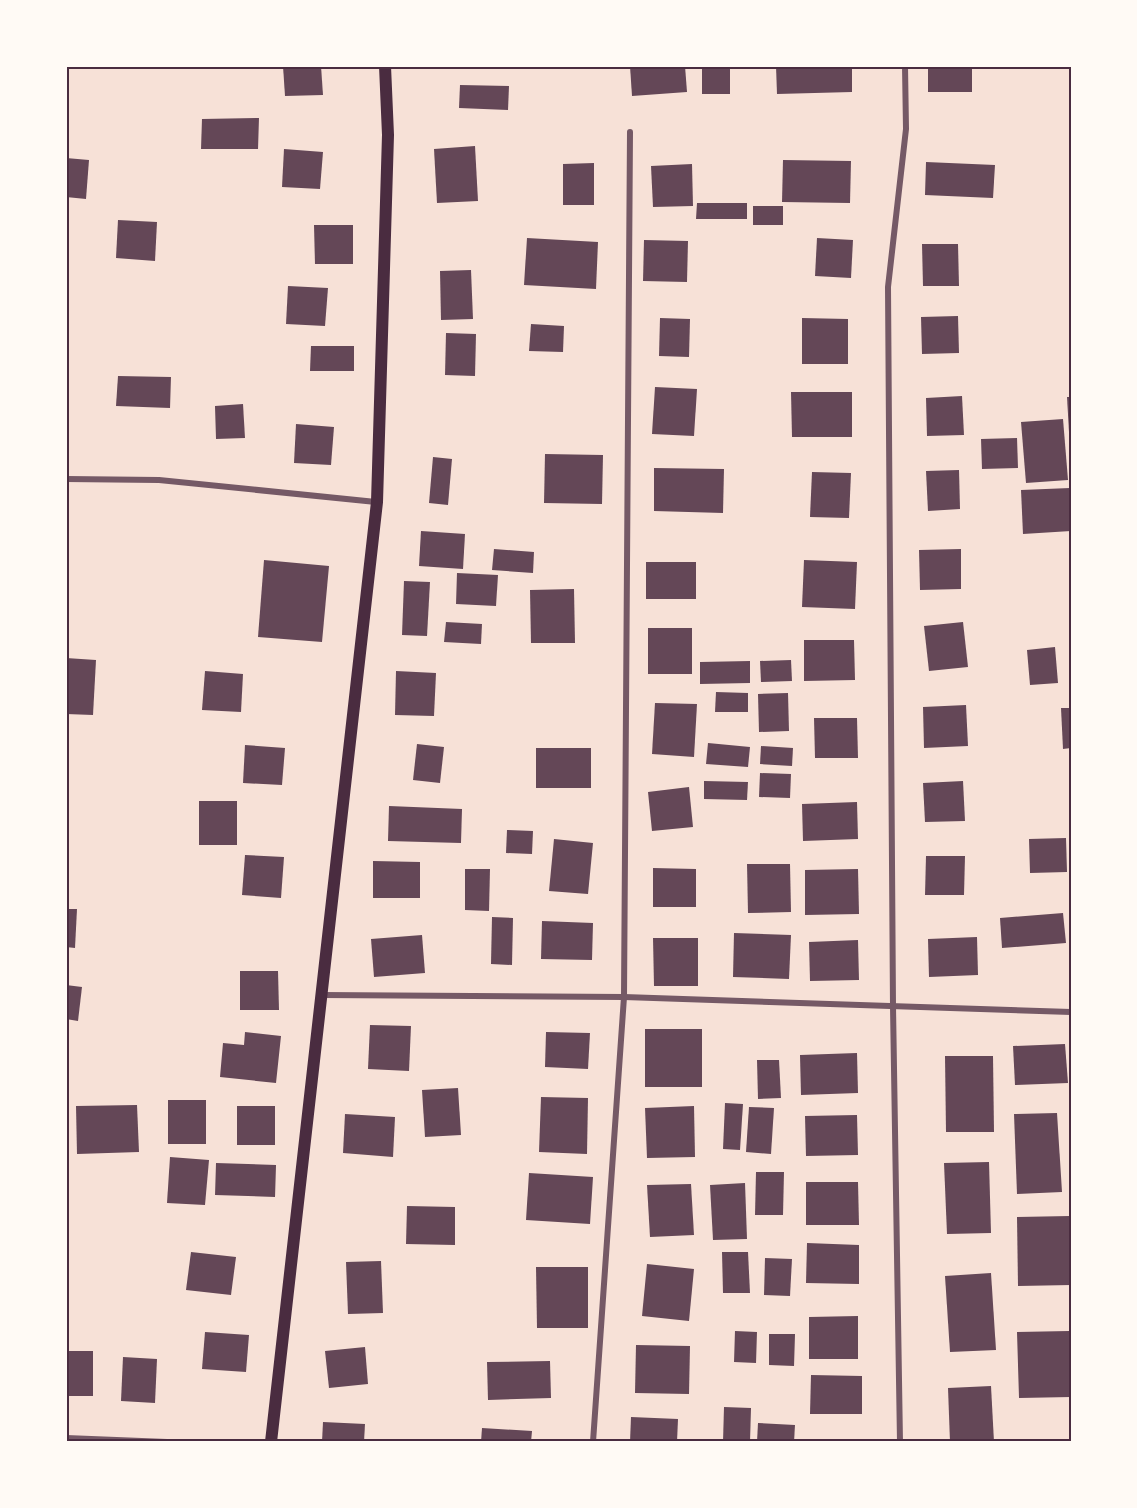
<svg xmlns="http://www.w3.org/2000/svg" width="1137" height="1508" viewBox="0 0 1137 1508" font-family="'Noto Sans',sans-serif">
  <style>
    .building { fill: #644757 }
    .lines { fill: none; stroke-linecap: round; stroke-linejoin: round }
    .minor { stroke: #755966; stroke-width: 6 }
    .secondary { stroke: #4a2c40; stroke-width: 12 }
    .neatline { fill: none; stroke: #4a2c40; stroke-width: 2 }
  </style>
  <rect width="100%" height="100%" fill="#f7e1d7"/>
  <g class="building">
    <polygon points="283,66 321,66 323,95 285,96"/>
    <polygon points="630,66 685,66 687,92 632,96"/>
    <rect x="702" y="66" width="28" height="28"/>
    <polygon points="776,66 852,66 852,92 777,94"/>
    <rect x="928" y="66" width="44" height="26"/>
    <polygon points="460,85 509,86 508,110 459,108"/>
    <polygon points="259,118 258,149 201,149 202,119"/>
    <polygon points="475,146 478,201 437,203 434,149"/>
    <polygon points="284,149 323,152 320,189 282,187"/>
    <polygon points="66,158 89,160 86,199 66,197"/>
    <polygon points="783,160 851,161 850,203 782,202"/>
    <polygon points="926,162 995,165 993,198 925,195"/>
    <polygon points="594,163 594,205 563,205 563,164"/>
    <polygon points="692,164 693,206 653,207 651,166"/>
    <polygon points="697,203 747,203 747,219 696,219"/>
    <rect x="753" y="206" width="30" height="19"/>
    <polygon points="118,220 157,222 155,261 116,258"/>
    <polygon points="314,225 353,225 353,264 315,264"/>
    <polygon points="527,238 598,242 596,289 524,285"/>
    <polygon points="817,238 853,240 851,278 815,276"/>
    <polygon points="644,240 688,241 687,282 643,281"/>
    <polygon points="922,244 958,244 959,286 923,286"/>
    <polygon points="471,270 473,319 441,320 440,271"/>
    <polygon points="288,286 328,288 325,326 286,324"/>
    <polygon points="958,316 959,353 922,354 921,317"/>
    <polygon points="660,318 690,319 689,357 659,356"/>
    <polygon points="802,318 848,319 848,364 802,364"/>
    <polygon points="531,324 564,326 563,352 529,351"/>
    <polygon points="446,333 476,334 475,376 445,375"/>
    <polygon points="311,346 354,346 354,371 310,371"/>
    <polygon points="118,376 171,377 170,408 116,406"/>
    <polygon points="655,387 697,389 694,436 652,434"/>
    <polygon points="791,392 852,392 852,437 792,437"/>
    <polygon points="962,396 964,435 927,436 926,398"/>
    <polygon points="1067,397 1071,397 1071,432 1069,432"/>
    <polygon points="243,404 245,438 216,439 215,406"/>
    <polygon points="1063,419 1068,480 1026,483 1021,422"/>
    <polygon points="296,424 334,427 331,465 294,463"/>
    <polygon points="1017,438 1018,468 982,469 981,439"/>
    <polygon points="545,454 603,455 602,504 544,503"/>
    <polygon points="433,457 452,459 448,505 429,503"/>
    <polygon points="654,468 724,469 723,513 654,511"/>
    <polygon points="959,470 960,509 928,511 926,471"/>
    <polygon points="812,472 851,473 849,518 810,517"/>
    <polygon points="1070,488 1071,531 1023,534 1021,490"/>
    <polygon points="421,531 465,534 463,569 419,566"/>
    <polygon points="494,549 534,552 533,573 492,570"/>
    <polygon points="961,549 961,589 920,590 919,550"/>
    <polygon points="264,560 329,566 322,642 258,637"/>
    <polygon points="804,560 857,562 855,609 802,607"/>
    <rect x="646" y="562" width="50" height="37"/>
    <polygon points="457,573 498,575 496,606 456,604"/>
    <polygon points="404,581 430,582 427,636 402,635"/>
    <polygon points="574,589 575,643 531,643 530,590"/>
    <polygon points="446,622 482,624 481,644 444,642"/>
    <polygon points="963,622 968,667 929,671 924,626"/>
    <rect x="648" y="628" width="44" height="46"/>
    <polygon points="804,640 854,640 855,680 804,681"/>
    <polygon points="1055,647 1058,683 1030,685 1027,650"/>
    <polygon points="66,658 96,660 93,715 66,714"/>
    <polygon points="791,660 792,681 761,682 760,661"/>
    <polygon points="750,661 750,683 700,684 700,662"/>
    <polygon points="205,671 243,674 241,712 202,710"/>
    <polygon points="396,671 436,673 434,716 395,715"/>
    <polygon points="716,692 748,693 748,712 715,712"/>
    <polygon points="788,693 789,731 759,732 758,694"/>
    <polygon points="655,703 697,704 694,757 652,754"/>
    <polygon points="966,705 968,746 924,748 923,707"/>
    <polygon points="1061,708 1071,708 1071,748 1063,749"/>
    <polygon points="814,718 857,718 858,758 815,758"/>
    <polygon points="708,743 750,747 748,767 706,764"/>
    <polygon points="417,744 444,747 440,783 413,780"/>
    <polygon points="245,745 285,748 282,785 243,783"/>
    <polygon points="761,746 793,748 792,766 760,764"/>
    <rect x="536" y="748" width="55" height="40"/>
    <polygon points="760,773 791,774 790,798 759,797"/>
    <polygon points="704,781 748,782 747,800 704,799"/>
    <polygon points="963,781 965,821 925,822 923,783"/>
    <polygon points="689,787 693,827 652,831 648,792"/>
    <rect x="199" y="801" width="38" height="44"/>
    <polygon points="857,802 858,839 803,841 802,804"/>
    <polygon points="389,806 462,809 461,843 388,841"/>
    <polygon points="507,830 533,831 532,854 506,853"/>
    <polygon points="1066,838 1067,872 1030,873 1029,839"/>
    <polygon points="554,839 593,843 588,894 549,891"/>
    <polygon points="245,855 284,857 281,898 242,895"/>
    <polygon points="926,856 965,856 964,895 925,895"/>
    <polygon points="373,861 420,862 420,898 373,898"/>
    <polygon points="747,864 790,864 791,912 748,913"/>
    <polygon points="653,868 696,869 696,907 653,907"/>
    <polygon points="465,869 490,869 489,911 465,910"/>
    <polygon points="858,869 859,914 805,915 805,870"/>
    <polygon points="66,909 77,909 75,948 66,947"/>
    <polygon points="1063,913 1066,943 1002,948 1000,918"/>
    <polygon points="492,917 513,918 512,965 491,964"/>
    <polygon points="542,921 593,923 592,960 541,959"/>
    <polygon points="734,933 791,935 789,979 733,977"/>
    <polygon points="422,935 425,973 374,977 371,939"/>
    <polygon points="977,937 978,975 929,977 928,939"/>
    <polygon points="653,938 698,938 698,986 654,986"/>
    <polygon points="858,940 859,980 810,981 809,942"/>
    <polygon points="240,971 278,971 279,1010 240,1010"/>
    <polygon points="66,985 82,987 78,1021 66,1019"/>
    <polygon points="370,1025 411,1026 409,1071 368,1069"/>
    <rect x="645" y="1029" width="57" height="58"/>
    <polygon points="245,1032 281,1036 276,1083 220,1077 223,1043 244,1045"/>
    <polygon points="546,1032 590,1033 588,1069 545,1067"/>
    <polygon points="1065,1044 1068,1083 1015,1085 1013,1046"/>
    <polygon points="857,1053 858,1093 801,1095 800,1055"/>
    <polygon points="945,1056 993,1056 994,1132 946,1132"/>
    <polygon points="757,1060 779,1060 781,1098 758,1099"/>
    <polygon points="458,1088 461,1135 425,1137 422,1090"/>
    <polygon points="541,1097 588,1098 587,1154 539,1152"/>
    <rect x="168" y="1100" width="38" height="44"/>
    <polygon points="725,1103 743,1104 740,1150 723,1149"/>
    <polygon points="137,1105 139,1152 77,1154 76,1106"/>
    <rect x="237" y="1106" width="38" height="39"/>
    <polygon points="694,1106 695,1157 647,1158 645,1108"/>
    <polygon points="749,1107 774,1108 771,1154 746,1152"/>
    <polygon points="1057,1113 1062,1192 1017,1194 1014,1114"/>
    <polygon points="345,1114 395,1117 393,1157 343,1153"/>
    <polygon points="857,1115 858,1155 806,1156 805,1116"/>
    <polygon points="170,1157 209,1160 205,1205 167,1203"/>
    <polygon points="989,1162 991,1233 947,1234 944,1163"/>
    <polygon points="216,1163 276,1165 275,1197 215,1195"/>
    <polygon points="756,1172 784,1172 783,1215 755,1215"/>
    <polygon points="529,1173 593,1177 590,1224 526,1220"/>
    <polygon points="806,1182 858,1182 859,1225 806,1225"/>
    <polygon points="745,1183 747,1239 713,1240 710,1185"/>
    <polygon points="691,1184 694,1235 650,1237 647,1185"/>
    <polygon points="407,1206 455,1207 455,1245 406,1244"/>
    <polygon points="1070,1216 1071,1285 1018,1286 1017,1217"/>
    <polygon points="807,1243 859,1245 859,1284 806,1283"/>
    <polygon points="191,1252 236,1257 231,1295 186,1290"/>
    <polygon points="722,1252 748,1252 750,1293 723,1293"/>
    <polygon points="765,1258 792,1259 790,1296 764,1295"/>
    <polygon points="381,1261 383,1313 348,1314 346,1262"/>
    <polygon points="647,1264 694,1269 689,1321 642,1316"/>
    <polygon points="536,1267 588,1267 588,1328 537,1328"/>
    <polygon points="991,1273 996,1350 950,1352 945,1276"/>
    <polygon points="858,1316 858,1359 809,1359 809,1317"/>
    <polygon points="735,1331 757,1332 756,1363 734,1362"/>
    <polygon points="1069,1331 1071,1397 1019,1398 1017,1332"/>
    <polygon points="205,1332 249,1335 246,1372 202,1369"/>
    <polygon points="769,1334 795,1334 794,1366 769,1365"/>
    <polygon points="636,1345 690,1346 689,1394 635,1393"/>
    <polygon points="365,1347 368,1384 329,1388 325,1351"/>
    <rect x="66" y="1351" width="27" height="45"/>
    <polygon points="123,1357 157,1359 155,1403 121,1401"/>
    <polygon points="550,1361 551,1398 488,1400 487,1362"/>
    <polygon points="811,1375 862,1376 862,1414 810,1414"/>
    <polygon points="991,1386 994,1442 950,1442 948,1388"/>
    <polygon points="724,1407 751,1408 750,1442 723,1442"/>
    <polygon points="631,1417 678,1419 677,1442 630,1442"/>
    <polygon points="323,1422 365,1424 364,1442 322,1442"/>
    <polygon points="758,1423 795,1425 794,1442 757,1442"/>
    <polygon points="482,1428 532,1431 531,1442 481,1442"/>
  </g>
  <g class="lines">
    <g class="minor">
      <polyline points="66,479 159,480 376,502"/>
      <polyline points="321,995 624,997 1071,1012"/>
      <polyline points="66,1438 167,1442"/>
      <polyline points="593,1442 624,997 630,132"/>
      <polyline points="900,1442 893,1006 888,287 906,129 905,66"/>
    </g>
    <polyline class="secondary" points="271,1442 377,502 388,135 385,66"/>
  </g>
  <rect width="1137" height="1508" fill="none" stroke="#fffaf5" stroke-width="135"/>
  <rect x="68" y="68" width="1002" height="1372" class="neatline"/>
</svg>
